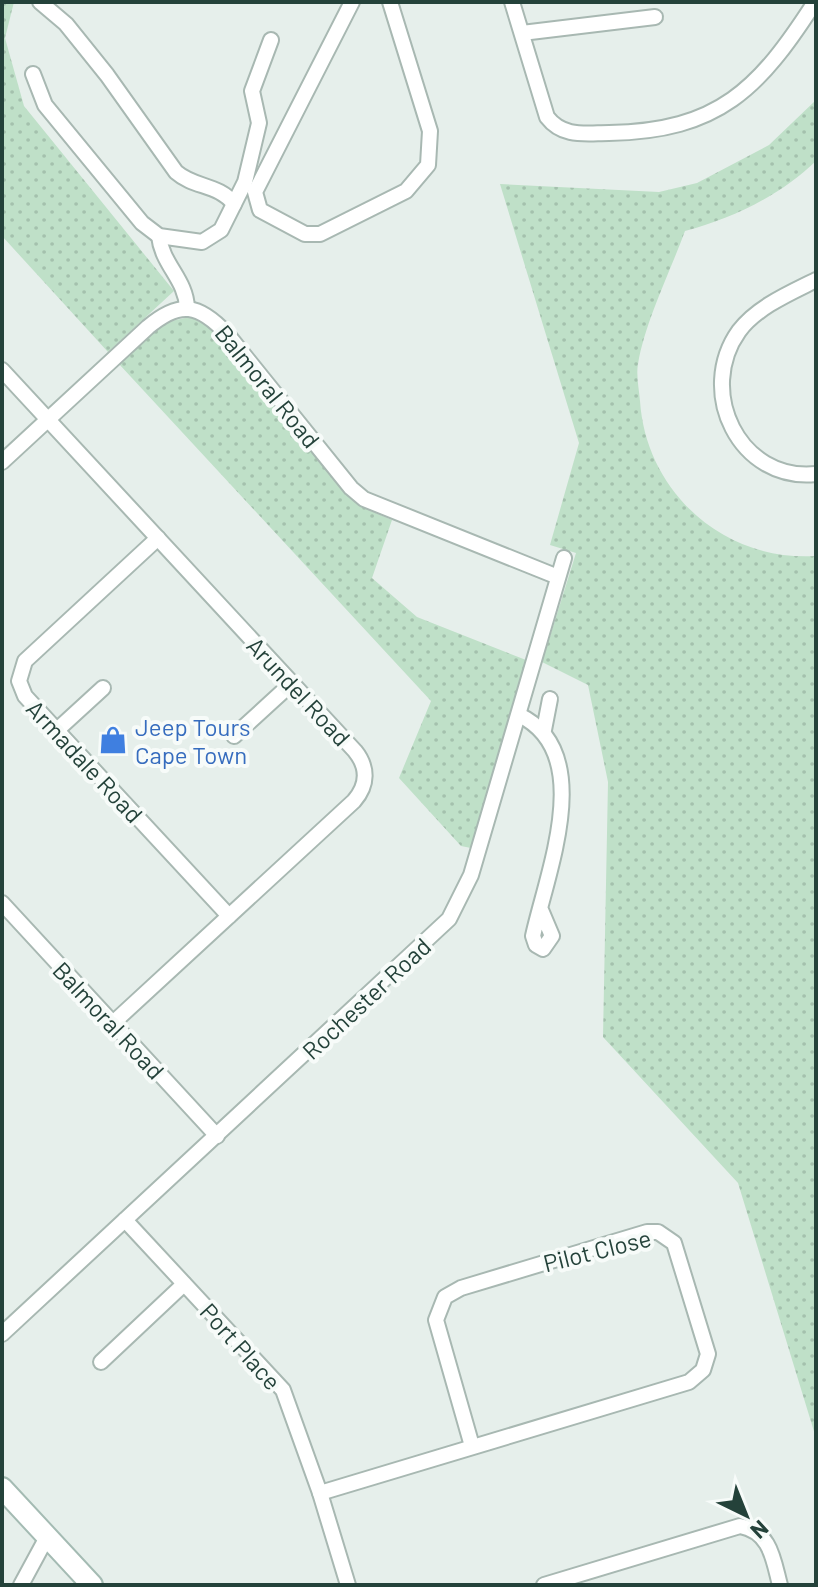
<svg xmlns="http://www.w3.org/2000/svg" width="818" height="1587" viewBox="0 0 818 1587" font-family="Barlow,sans-serif">
  <style>
    .grass { fill: url(#grass-dots) }
    .lines { fill: none; stroke-linecap: round; stroke-linejoin: round }
    .street-casing { stroke: #a8b8b2; stroke-width: 18 }
    .secondary-casing { stroke: #a4bbb3; stroke-width: 24 }
    .street { stroke: #fff; stroke-width: 14 }
    .secondary { stroke: #fff; stroke-width: 20 }
    .labels { text-anchor: middle; dominant-baseline: central; stroke-width: 8; stroke-linejoin: round; paint-order: stroke }
    .street-label { font-size: 24px; fill: #24423a; stroke: #f7fbf9 }
    .shop-label { font-size: 24px; fill: #366cbe; stroke: #f7fbf9; text-anchor: start }
  </style>
  <defs>
    <pattern id="grass-dots" width="8" height="8" patternUnits="userSpaceOnUse" patternTransform="scale(2)"><rect width="8" height="8" fill="#bfe0c8"/><path d="M2 2h.1M6 6h.1" fill="none" stroke="#a4c1ad" stroke-width="1.8" stroke-linecap="round"/></pattern>
  </defs>
  <rect width="100%" height="100%" fill="#e6efeb"/>
  <g class="grass">
    <polygon points="2,2 14,2 5,38 24,106 174,291 108,352 2,236"/>
    <path d="M816,100v61c-35,34 -84,58 -131,70 -15,41 -40,91 -47,133 -2,11 1,25 2,37 6,91 84,161 176,155v882l-78,-255 -135,-146 5,-255 -20,-97 -46,-23 34,-109 -26,-8 29,-102 -79,-259 159,8 38,-9 72,-38z"/>
    <polygon points="190,317 211,327 348,494 369,510 392,520 372,578 417,617 526,660 471,848 461,846 399,778 431,701 119,364 166,322"/>
  </g>
  <g class="lines">
    <defs>
      <g id="street">
        <path d="M40,2l26,22 41,51 69,97c18,16 43,12 58,32"/>
        <polyline points="352,2 255,192 260,210 305,234 320,234 406,191 428,165 430,131 390,2"/>
        <path d="M512,2l35,115c16,21 39,16 62,16 110,-2 150,-44 206,-131"/>
        <polyline points="522,33 655,17"/>
        <polyline points="33,74 45,105 142,223 159,236 202,242 221,230 245,182 259,123 252,91 271,40"/>
        <path d="M159,236c3,29 27,43 28,72"/>
        <path d="M816,280c-26,13 -59,27 -77,51 -43,60 0,151 77,143"/>
        <path d="M2,370l353,381c13,16 13,34 -1,50l-241,222"/>
        <path d="M2,462l146,-135c32,-27 51,-23 79,7l124,154 13,11 194,78"/>
        <polyline points="158,538 25,661 19,681 25,696 229,916"/>
        <path d="M519,715c78,37 28,157 14,221l3,9 7,4 9,-13 -11,-26"/>
        <polyline points="544,730 550,699"/>
        <polyline points="56,731 103,688"/>
        <polyline points="234,736 292,683"/>
        <polyline points="2,903 217,1136"/>
        <polyline points="125,1220 283,1390 320,1493 348,1585"/>
        <polyline points="2,1334 449,919 471,875 564,558"/>
        <polyline points="101,1362 184,1284"/>
        <polyline points="320,1493 689,1382 703,1370 708,1354 674,1243 658,1232 647,1232 461,1288 445,1297 436,1320 472,1446"/>
        <polyline points="21,1585 47,1537"/>
        <path d="M544,1585l196,-59c31,6 33,33 40,59"/>
      </g>
      <polyline id="secondary" points="2,1488 92,1585"/>
    </defs>
    <use href="#street" class="street-casing"/>
    <use href="#secondary" class="secondary-casing"/>
    <use href="#street" class="street"/>
    <use href="#secondary" class="secondary"/>
  </g>
  <defs>
    <symbol id="shop-bare" viewBox="-9 -9 18 18"><path d="M-5-2.5h2.3a2.7 3.5 0 0 1 5.4 0H5L5.5 6h-11ZM-1.5-2.5h3a1.5 2.3 0 0 0-3 0Z" fill="#3f7fe0" stroke="#f7fbf9" stroke-width="2.5" paint-order="stroke"/></symbol>
  </defs>
  <g fill-rule="evenodd">
    <use href="#shop-bare" x="93" y="720" width="40" height="40"/>
  </g>
  <g class="labels">
    <g class="street-label">
      <text transform="translate(268 386) rotate(51)">Balmoral Road</text>
      <text transform="translate(299 691) rotate(47)">Arundel Road</text>
      <text transform="translate(85 761) rotate(47)">Armadale Road</text>
      <text transform="translate(366 998) rotate(-43)">Rochester Road</text>
      <text transform="translate(109 1020) rotate(47)">Balmoral Road</text>
      <text transform="translate(597 1250) rotate(-14)">Pilot Close</text>
      <text transform="translate(241 1346) rotate(48)">Port Place</text>
    </g>
    <g class="shop-label">
      <text x="135" y="726">Jeep Tours<tspan x="135" dy="28">Cape Town</tspan></text>
    </g>
  </g>
  <rect width="818" height="1587" fill="none" stroke="#24423a" stroke-width="8"/>
  <g transform="translate(746 1515) rotate(137)" stroke="#f7fbf9" stroke-width="6" paint-order="stroke">
  <path d="M0-6L14 30L0 20L-14 30Z" fill="#24423a"/>
  <text y="-12" font-size="22" font-weight="bold" text-anchor="middle" fill="#24423a">N</text>
  </g>
</svg>
